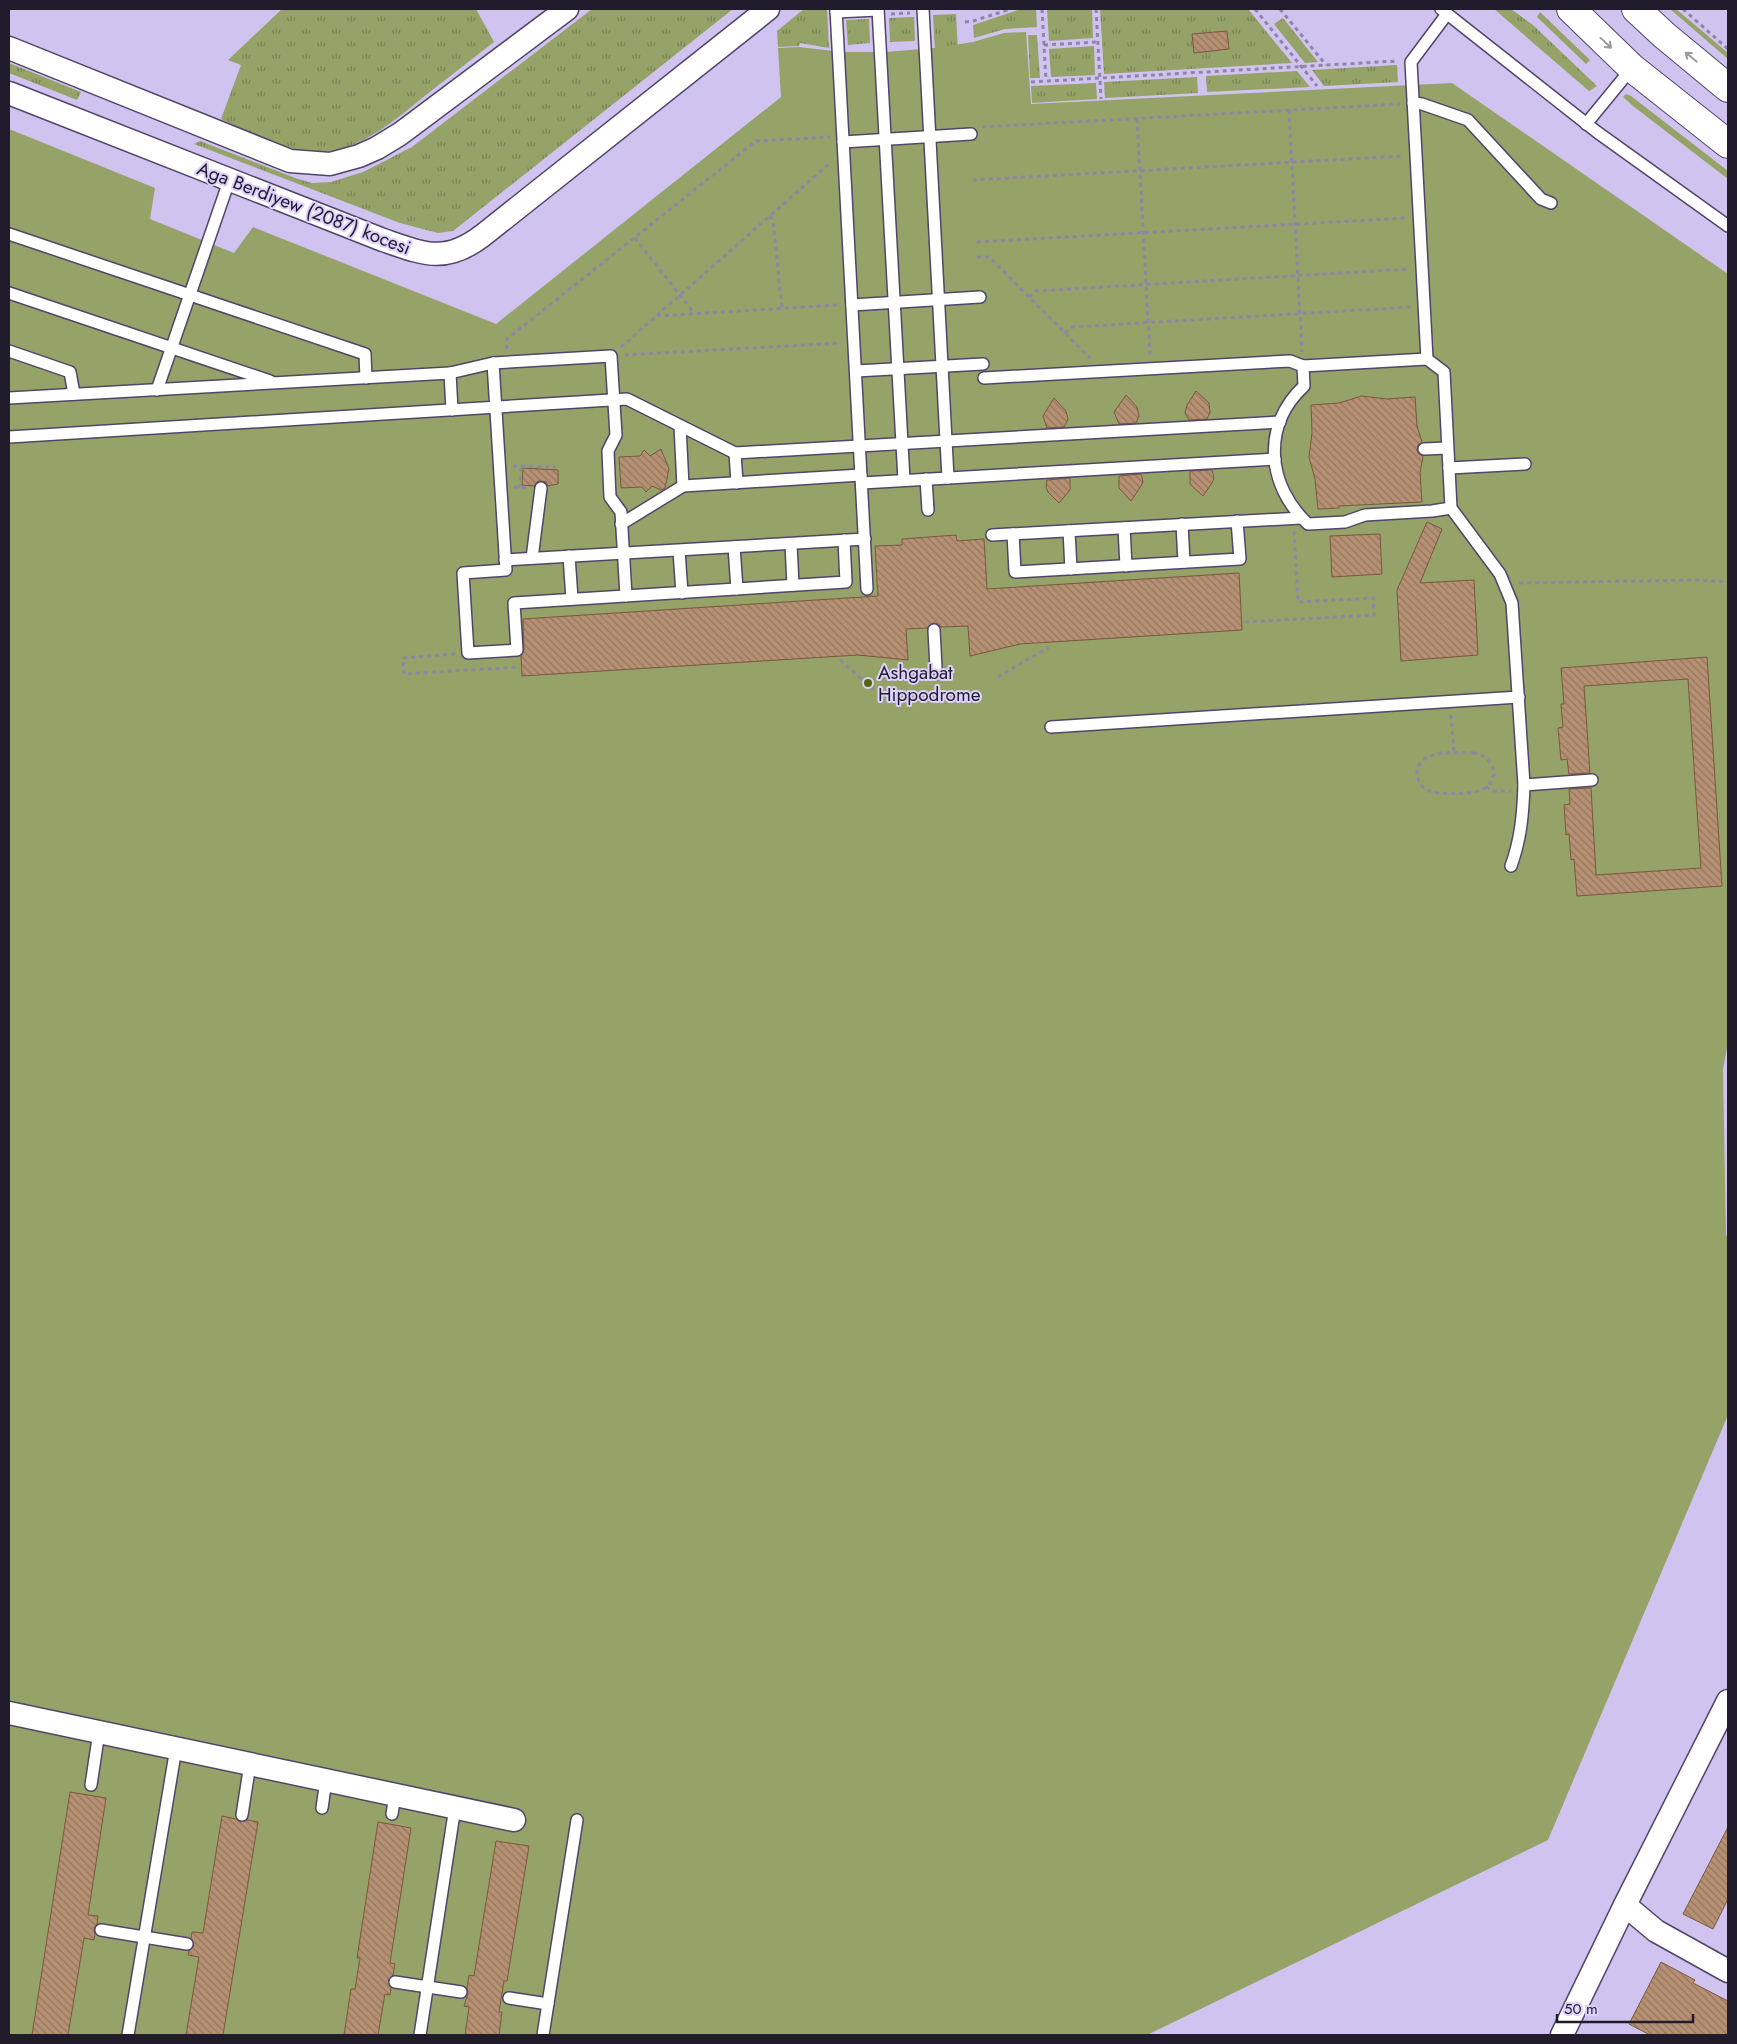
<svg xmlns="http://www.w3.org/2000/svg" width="1737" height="2044" viewBox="0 0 1737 2044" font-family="Jost,sans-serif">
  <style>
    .grass { fill: url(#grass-tufts) }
    .garden { fill: #95a268 }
    .building { fill: url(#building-back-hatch); stroke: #7b583c }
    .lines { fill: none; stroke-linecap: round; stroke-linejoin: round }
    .service-casing { stroke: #51456a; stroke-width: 14 }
    .minor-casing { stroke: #51456a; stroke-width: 25 }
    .primary-casing { stroke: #51456a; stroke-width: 30 }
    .path { stroke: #8f85a7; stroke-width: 3; stroke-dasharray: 4 4; stroke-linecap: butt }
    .service { stroke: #fff; stroke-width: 11 }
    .minor { stroke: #fff; stroke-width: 22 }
    .primary { stroke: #fff; stroke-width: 28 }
    .oneway { stroke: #9b99a0 }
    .poi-dot { fill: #57650b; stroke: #ddd0fc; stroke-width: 2 }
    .labels { text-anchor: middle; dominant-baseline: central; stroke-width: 4; stroke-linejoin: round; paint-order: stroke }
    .street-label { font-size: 19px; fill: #211c2c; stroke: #ddd0fc }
    .poi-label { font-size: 19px; fill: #211c2c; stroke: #ddd0fc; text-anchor: start }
  </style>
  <defs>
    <pattern id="grass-tufts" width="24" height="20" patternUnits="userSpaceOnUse" patternTransform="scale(1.25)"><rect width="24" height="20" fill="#95a268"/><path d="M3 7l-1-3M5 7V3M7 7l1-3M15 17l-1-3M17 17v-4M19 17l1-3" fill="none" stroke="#798356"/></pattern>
    <pattern id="building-back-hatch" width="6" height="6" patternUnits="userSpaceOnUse" patternTransform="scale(1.25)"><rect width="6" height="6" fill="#b69073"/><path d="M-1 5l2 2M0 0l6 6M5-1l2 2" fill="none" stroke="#94755f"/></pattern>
  </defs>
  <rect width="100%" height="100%" fill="#d0c3ef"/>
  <g class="grass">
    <path d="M282,9h194l18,33c-21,16 -42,33 -63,49 -34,27 -70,62 -117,61 -33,-1 -64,-19 -93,-33l20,-54 -13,-5z"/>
    <polygon points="592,9 733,9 453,231 438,233 400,223 194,144 200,141 295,178 312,183 331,182 363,172 412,147"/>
    <polygon points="804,9 827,9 829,48 800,43 799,46 778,47 777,31"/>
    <polygon points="1021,9 1036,9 1037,27 1005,29 974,38 973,25"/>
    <polygon points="1047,9 1092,9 1093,38 1049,41"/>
    <polygon points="1100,9 1248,9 1292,63 1104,74"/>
    <polygon points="1494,9 1511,9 1533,25 1597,86 1589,91"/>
    <polygon points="1670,9 1676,9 1728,53 1728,59"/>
    <polygon points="1540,12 1590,60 1586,64 1537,17"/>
    <polygon points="956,14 962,124 939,125 933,15"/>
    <polygon points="914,17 915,41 890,42 889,18"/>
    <polygon points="1283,18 1318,62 1305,63 1274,24"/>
    <polygon points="869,19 870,43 848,45 846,20"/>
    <polygon points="1028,35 1037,35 1040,78 1030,78"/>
    <polygon points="1094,46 1095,75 1051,77 1049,49"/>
    <polygon points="9,63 81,92 77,100 9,73"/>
    <polygon points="1397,65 1398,82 1324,86 1312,70"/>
    <polygon points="1297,71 1310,87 1207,92 1206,76"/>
    <polygon points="1197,77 1198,93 1105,98 1104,82"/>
    <polygon points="1096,83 1097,99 1032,103 1031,86"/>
    <polygon points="1626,94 1631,96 1728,171 1728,179 1633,106 1623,97"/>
  </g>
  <polygon class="garden" points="1026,32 1031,104 1452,83 1728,274 1728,1042 1723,1070 1726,1235 1728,1238 1728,1415 1548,1840 1147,2035 9,2035 9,129 155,188 150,219 234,253 253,227 496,324 781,97 778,48 799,47 842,52 886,52 934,48 973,42 1004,33"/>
  <g class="building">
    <polygon points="1227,31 1229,49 1194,53 1192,34"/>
    <polygon points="1196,391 1209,403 1210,412 1207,419 1189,420 1185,413 1187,405"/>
    <polygon points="1126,395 1137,407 1139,416 1136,423 1119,424 1114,412"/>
    <polygon points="1362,396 1387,399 1415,397 1417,426 1422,442 1418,445 1417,450 1418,453 1423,456 1420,473 1422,502 1339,506 1339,508 1318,509 1315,479 1309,457 1312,433 1311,405 1339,403"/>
    <polygon points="1054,398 1066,411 1068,419 1064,427 1047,428 1043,416"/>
    <polygon points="661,449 669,469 665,488 661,490 652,486 646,492 642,487 621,488 619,457 640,456 644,450 650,456"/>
    <polygon points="523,468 558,470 558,484 548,486 546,482 541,481 538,481 534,486 522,485"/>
    <polygon points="1212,470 1214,478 1212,483 1203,496 1190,484 1190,471"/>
    <polygon points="1141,474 1143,482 1141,486 1131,501 1119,488 1119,476"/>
    <polygon points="1070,478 1070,490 1059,503 1048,492 1046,487 1047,480"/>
    <polygon points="1427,522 1442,529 1420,583 1474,580 1478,655 1401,661 1397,590"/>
    <polygon points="1380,534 1382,574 1332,577 1330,536"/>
    <polygon points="956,535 957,541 984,539 987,589 1239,573 1242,630 1020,644 970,656 968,626 941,627 938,624 933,623 927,628 906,629 908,660 858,655 522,676 521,656 524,650 523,619 878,596 875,546 902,545 902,539"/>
    <polygon points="1707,657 1722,886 1577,896 1574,859 1571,860 1569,834 1566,835 1564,805 1570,804 1569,789 1591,788 1596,875 1701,868 1688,679 1584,686 1590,773 1569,774 1567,759 1561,760 1558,728 1563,727 1561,704 1564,704 1561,668"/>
    <polygon points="70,1792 106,1798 88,1915 98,1916 97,1924 94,1928 95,1934 94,1940 84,1938 68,2035 32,2035"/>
    <polygon points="222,1816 236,1819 240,1822 247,1820 258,1822 223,2035 186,2035 199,1957 188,1955 189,1951 194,1946 191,1938 192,1932 203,1933"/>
    <polygon points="378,1822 411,1828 390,1963 395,1964 393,1975 388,1980 391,1988 390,1995 385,1994 378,2035 344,2035 351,1989 355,1989 360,1958 357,1958"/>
    <polygon points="1728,1827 1728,1899 1713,1929 1683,1914"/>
    <polygon points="496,1841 529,1846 507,1981 504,1981 499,2012 502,2012 499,2035 465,2035 469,2007 464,2006 468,1994 467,1988 469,1975 474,1976"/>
    <polygon points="1661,1962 1695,1980 1693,1983 1728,2001 1728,2035 1650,2035 1629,2024"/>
  </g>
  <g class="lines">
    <defs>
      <g id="service">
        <polyline points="836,9 867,589"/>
        <polyline points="878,9 904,480"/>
        <polyline points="923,9 948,478"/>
        <polyline points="1441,9 1597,132 1728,226"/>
        <polyline points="836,12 878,10"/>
        <path d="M1447,14l-36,48 16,297 17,13 7,136 49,66 12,29 12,182c-1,28 -3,54 -13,81"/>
        <polyline points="1413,103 1422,104 1468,120 1541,199 1551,203"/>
        <polyline points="1586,124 1632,68"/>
        <polyline points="843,142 971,134"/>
        <polyline points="9,234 365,354 366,378"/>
        <polyline points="9,293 270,381"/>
        <polyline points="852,305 980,297"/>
        <polyline points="9,351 70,372 74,394"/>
        <polyline points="493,363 506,570 463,573 468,653 517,650 514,603 846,582 844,540"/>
        <path d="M1303,366l1,20c-43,40 -37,100 4,138l37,-2 20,-7 67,-4 19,-3"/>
        <polyline points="856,371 983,364"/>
        <polyline points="450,373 452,410"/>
        <polyline points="984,378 1290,361 1303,366 1427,359"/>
        <polyline points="157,390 229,181"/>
        <polyline points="9,398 450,373 493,363 611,356 616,435 608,451 610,497 621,512 626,596"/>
        <polyline points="680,426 683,486"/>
        <polyline points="9,437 627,399 735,453 1280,422"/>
        <polyline points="1424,449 1447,448"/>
        <polyline points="735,453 737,483"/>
        <polyline points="1449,468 1525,464"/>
        <polyline points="926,479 928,510"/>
        <polyline points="862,483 1275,459"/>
        <polyline points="621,524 683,486 861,475"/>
        <polyline points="1182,524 1184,562"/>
        <polyline points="1124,528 1126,566"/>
        <polyline points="1069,531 1071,569"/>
        <polyline points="1013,534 1015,572 1240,559 1237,521"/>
        <polyline points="992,535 1301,518"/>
        <polyline points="791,544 793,585"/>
        <polyline points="734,547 737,589"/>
        <polyline points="679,551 682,593"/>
        <polyline points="569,556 572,599"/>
        <polyline points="532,558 541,488"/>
        <polyline points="505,560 865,539"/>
        <polyline points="934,630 936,668"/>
        <polyline points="1051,727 1519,697"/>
        <polyline points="1524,785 1592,780"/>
        <polyline points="91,1785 99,1732"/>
        <polyline points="322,1808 326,1780"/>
        <polyline points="392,1814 395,1795"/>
        <polyline points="242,1815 250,1764"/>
        <polyline points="101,1930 187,1944"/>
        <polyline points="395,1982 461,1992"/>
        <polyline points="509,1998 548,2004"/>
        <polyline points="128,2035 176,1748"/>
        <polyline points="420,2035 455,1807"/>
        <polyline points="543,2035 577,1820"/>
      </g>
      <g id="minor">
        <polyline points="9,48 290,161 330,164 359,156 377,148 400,134 567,9"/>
        <path d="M9,93l374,147c41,14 62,24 99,-4l286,-227"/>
        <polyline points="9,1713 514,1820"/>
        <polyline points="1625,1905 1656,1931 1728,1971"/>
        <polyline points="1562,2035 1625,1905 1728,1701"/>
      </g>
      <g id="primary">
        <polyline points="1571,9 1632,68 1728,144"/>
        <polyline points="1636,9 1664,35 1728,88"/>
      </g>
    </defs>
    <use href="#service" class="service-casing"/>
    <use href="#minor" class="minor-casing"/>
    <use href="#primary" class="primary-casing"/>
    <g class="path">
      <polyline points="1042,9 1046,81"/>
      <polyline points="1096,9 1101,99"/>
      <polyline points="1255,9 1317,86"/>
      <polyline points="1280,9 1326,65"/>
      <polyline points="1683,9 1728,49"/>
      <polyline points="891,14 910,13"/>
      <polyline points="965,22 973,21 1011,9"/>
      <polyline points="1044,45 1098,42"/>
      <polyline points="1031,82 1397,61"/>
      <polyline points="1289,110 1302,352"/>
      <polyline points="1137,119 1150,356"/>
      <polyline points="982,127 1400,104"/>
      <polyline points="973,180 1403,156"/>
      <polyline points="770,216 773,220 782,309"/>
      <polyline points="635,238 694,313"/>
      <polyline points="977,242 1406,218"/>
      <polyline points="977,257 989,257 1090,358"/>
      <polyline points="1029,297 1036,291 1409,269"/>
      <polyline points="657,316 838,305"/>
      <polyline points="1065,333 1072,327 1411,307"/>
      <polyline points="621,347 830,163"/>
      <polyline points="507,349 507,339 756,141 830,137"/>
      <polyline points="625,355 841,343"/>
      <polyline points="513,466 556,467"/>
      <polyline points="514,487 528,488"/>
      <polyline points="520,488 521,466"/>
      <polyline points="1519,583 1697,580 1728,582"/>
      <polyline points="1245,622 1374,615 1373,598 1298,602 1294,531"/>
      <polyline points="455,654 403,658 404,674 519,667"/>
      <polyline points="840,660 874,690"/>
      <polyline points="998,677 1049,647"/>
      <polyline points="1451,715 1454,753"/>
      <path d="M1473,753c19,2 30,25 10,36 -10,6 -40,5 -51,3 -8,-3 -14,-8 -15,-17 -1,-27 39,-22 56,-22z"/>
      <polyline points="1486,787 1493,791 1511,791"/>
    </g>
    <use href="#service" class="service"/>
    <use href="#minor" class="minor"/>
    <use href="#primary" class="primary"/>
  </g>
  <defs><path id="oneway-shaft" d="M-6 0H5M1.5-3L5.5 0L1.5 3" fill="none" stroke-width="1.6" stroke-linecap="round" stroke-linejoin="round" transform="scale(1.25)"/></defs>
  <g class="oneway">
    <use href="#oneway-shaft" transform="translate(1606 43) rotate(43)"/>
    <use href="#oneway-shaft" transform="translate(1691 57) rotate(-141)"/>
  </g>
  <circle class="poi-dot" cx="868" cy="683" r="5"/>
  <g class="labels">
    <g class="street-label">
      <text transform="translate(304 208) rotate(21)">Aga Berdiyew (2087) kocesi</text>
    </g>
    <g class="poi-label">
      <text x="878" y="672">Ashgabat<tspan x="878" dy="22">Hippodrome</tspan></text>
    </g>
  </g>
  <rect width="1737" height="2044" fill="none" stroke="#211c2c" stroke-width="20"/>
  <path d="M1557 2014v8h136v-8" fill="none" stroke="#211c2c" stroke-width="2.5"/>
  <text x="1564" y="2014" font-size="15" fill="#211c2c" stroke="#ddd0fc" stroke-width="4" paint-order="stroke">50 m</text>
</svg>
